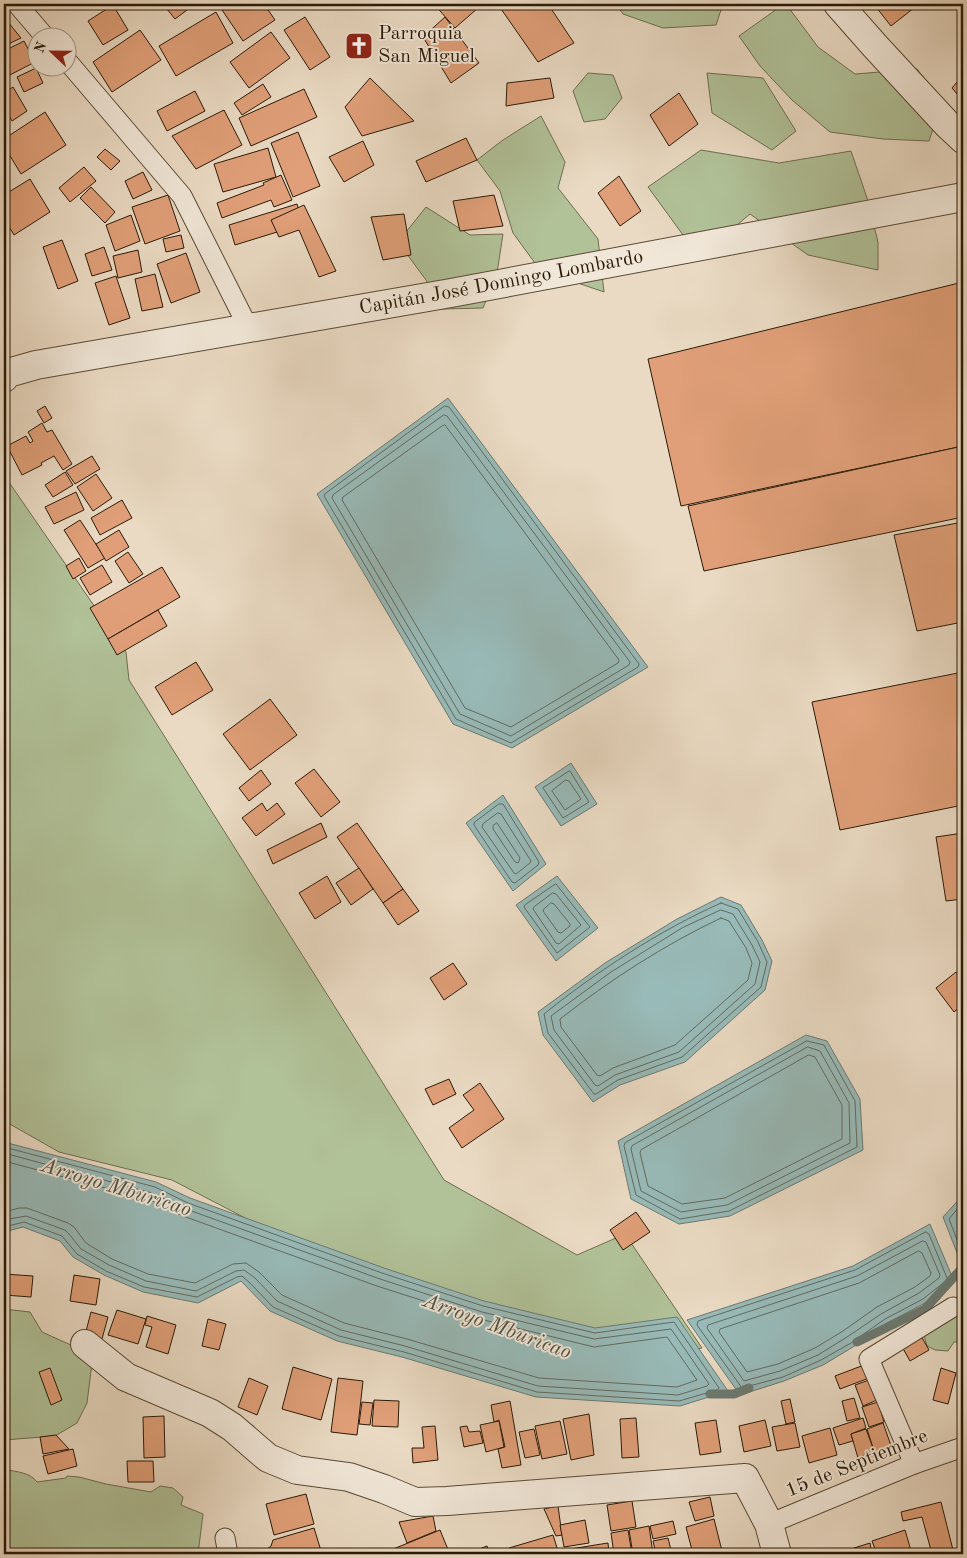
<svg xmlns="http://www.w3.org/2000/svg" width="967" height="1558" viewBox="0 0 967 1558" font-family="'Old Standard TT',serif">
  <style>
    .green { fill: #b1c198; stroke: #6e6e50 }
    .water { fill: #98bab8; stroke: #6c7a71 }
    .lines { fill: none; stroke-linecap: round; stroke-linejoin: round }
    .shore { stroke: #616a60; stroke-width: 1 }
    .stream { stroke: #6c7a71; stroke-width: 9 }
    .building { fill: #e09f78; stroke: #2a1a07 }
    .service-casing { stroke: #5a4a36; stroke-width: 21 }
    .minor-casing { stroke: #5a4a36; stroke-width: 30 }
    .service { stroke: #f1e7d8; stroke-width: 19 }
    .minor { stroke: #f1e7d8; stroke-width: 28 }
    .labels { text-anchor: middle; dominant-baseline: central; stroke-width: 4; stroke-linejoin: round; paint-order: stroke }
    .poi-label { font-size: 20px; fill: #2a1a07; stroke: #f1e7d8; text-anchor: start }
    .street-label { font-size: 20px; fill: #2a1a07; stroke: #f1e7d8 }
    .water-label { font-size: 21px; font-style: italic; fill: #505245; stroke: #f1e7d8 }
  </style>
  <rect width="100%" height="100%" fill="#eadac3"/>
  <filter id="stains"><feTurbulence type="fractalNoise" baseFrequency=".004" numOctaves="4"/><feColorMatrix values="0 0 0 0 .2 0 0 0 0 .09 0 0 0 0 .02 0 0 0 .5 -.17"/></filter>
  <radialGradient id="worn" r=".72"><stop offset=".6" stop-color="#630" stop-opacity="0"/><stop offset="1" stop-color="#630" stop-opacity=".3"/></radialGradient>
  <g class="green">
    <polygon points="616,4 723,4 716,25 663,28 623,14"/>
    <polygon points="784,4 786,4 818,47 855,74 917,69 942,102 929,141 883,139 830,132 792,100 760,66 739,36"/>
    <polygon points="588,73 613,75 622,98 605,119 584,122 573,91"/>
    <polygon points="707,73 763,78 796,131 772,150 712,113"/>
    <polygon points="541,116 565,162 558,188 598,239 604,292 540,270 513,233 500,191 477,160 503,140"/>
    <polygon points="701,150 779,163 851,151 867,198 878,242 878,270 808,255 750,214 699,257 648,187"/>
    <polygon points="426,207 470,235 503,234 497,273 483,308 442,309 426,280 398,242"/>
    <polygon points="4,475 126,652 129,680 444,1180 577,1255 625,1234 702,1348 659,1356 305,1249 172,1180 59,1152 8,1123 4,1092"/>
    <polygon points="963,1304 963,1342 954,1342 948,1351 935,1350 927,1346 921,1325"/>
    <polygon points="4,1309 30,1312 42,1332 93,1355 87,1403 77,1423 55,1436 4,1440"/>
    <path d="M4,1469c12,3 26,3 33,13l29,-4 1,-2 12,1 27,7 45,8 9,-6 13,2 10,9 -2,8 22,9 -5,40h-194z"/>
  </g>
  <g class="water">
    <polygon points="448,398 648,667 512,748 453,724 317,494"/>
    <polygon points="571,763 597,804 561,826 535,787"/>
    <polygon points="503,795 546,864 513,891 466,823"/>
    <polygon points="557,876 598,928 556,961 516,905"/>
    <polygon points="721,897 741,905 762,940 772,961 765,990 685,1062 620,1085 593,1102 543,1035 538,1012 605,963 677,919"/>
    <polygon points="806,1035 827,1041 860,1099 863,1150 730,1216 679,1224 631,1199 618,1141"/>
    <polygon points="4,1142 156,1182 190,1198 384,1268 484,1301 595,1328 677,1317 728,1391 680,1406 536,1397 402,1357 337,1341 270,1311 241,1281 198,1303 143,1292 104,1275 73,1257 60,1241 23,1227 4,1232"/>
    <polygon points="963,1195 963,1268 943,1217"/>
    <polygon points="930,1224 954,1281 925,1303 887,1323 853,1347 823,1365 784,1381 740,1395 687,1320 853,1266"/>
  </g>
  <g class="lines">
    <g class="shore">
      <polygon points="445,406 449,407 639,664 638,667 511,743 456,719 324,496 325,494"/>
      <polygon points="444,415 447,416 630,662 629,665 511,736 460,714 332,498 333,495"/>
      <polygon points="445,425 619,660 618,663 511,727 465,708 342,500 343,497 442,426"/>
      <polygon points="570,771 589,802 563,818 543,788"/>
      <polygon points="566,780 569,781 581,799 565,810 552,791"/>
      <polygon points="499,804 503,804 539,862 538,865 515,883 512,882 474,825 474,823"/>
      <polygon points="498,813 501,814 531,861 530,863 516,874 514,873 482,827 483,824"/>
      <polygon points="497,823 520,858 518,863 515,862 493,829 493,826"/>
      <polygon points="556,884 590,927 557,953 524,907 525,905"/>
      <polygon points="553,893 556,894 581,925 559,944 556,943 533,909 534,907"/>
      <polygon points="551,903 554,904 570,924 570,926 561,933 558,932 543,911 544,909"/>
      <path d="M721,903l17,6 20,33 9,20 -6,25 -79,70 -64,23 -22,14h-2l-46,-61 -4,-19c52,-42 116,-84 177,-111z"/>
      <polygon points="721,910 733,914 752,945 760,962 755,984 679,1052 615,1075 598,1086 595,1085 554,1030 551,1016 611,972 682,928"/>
      <path d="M721,918l8,3 17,27 6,15 -4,17 -73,65 -62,23 -13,8 -3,-1 -36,-48 -1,-8c50,-39 104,-74 161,-101z"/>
      <polygon points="807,1041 824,1045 855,1101 857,1147 729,1211 680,1219 636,1195 624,1146 625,1143"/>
      <polygon points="808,1047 820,1051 849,1103 850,1143 727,1205 681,1212 641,1191 631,1149 632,1146"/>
      <polygon points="809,1055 815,1057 842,1105 842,1139 725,1198 682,1204 648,1186 640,1153 641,1150"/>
      <polyline points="4,1147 155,1187 188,1203 382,1273 483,1306 595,1333 674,1322 719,1388 717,1390 679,1401 537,1392 404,1352 339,1336 273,1307 250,1283 242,1276 237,1277 197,1297 144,1287 106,1271 77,1254 62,1236 24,1222 4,1227"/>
      <polyline points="4,1153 152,1193 186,1209 380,1279 482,1312 594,1339 671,1329 709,1384 707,1386 678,1395 538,1386 405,1346 341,1330 277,1301 255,1278 244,1270 236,1271 196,1291 146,1281 109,1265 81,1249 69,1234 65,1230 26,1216 4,1220"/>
      <polyline points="4,1161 150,1200 183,1216 377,1286 480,1319 594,1347 667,1337 697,1380 677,1387 539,1378 407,1339 344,1323 282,1295 259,1272 246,1263 233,1264 195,1283 148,1274 112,1259 86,1243 74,1227 68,1223 27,1208 19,1208 4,1212"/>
      <polyline points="963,1202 949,1219 963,1255"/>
      <polygon points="926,1232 929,1234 947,1278 947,1280 923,1299 885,1319 851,1343 821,1360 783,1377 742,1388 697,1325 698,1321 855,1270"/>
      <polygon points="923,1241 926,1242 940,1275 939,1278 919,1293 881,1314 847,1337 818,1355 780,1371 744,1381 707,1328 708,1325 857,1276"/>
      <polygon points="919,1251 922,1253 931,1273 930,1276 915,1287 877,1307 843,1331 815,1348 778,1364 747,1372 719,1332 720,1329 859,1283"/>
    </g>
    <g class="stream">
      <polyline points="857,1342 925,1309 963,1267"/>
      <polyline points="710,1394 734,1394 749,1388"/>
    </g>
  </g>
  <g class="building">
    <polygon points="163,4 195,4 175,19"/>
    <polygon points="218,4 264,4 275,20 243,41"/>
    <polygon points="434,4 474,4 478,8 455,28"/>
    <polygon points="504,4 548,4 574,43 538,62 499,6"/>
    <polygon points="881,4 919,4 891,26 876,7"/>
    <polygon points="113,5 128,30 103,45 88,21"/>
    <polygon points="216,12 233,43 176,76 159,46"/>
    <polygon points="4,17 21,38 4,46"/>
    <polygon points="305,17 330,57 310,70 284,30"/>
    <polygon points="445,17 479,63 451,83 423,37"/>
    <polygon points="140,30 161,60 112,92 93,62"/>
    <polygon points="271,32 290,58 249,88 230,62"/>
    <polygon points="24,41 35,62 4,78 4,51"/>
    <polygon points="36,68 43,83 24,92 17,77"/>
    <polygon points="963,75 963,101 952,88"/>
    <polygon points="370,78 414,121 362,136 345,107"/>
    <polygon points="550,78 554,98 506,106 507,83"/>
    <polygon points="263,84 271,97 242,115 234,103"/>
    <polygon points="13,87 27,111 12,121 4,107 4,93"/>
    <polygon points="304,89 317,117 251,146 239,118"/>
    <polygon points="195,91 205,111 167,131 157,111"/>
    <polygon points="679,93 698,124 669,146 650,115"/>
    <polygon points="224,110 242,145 196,169 172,136"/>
    <polygon points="45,112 66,145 21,174 4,146 4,139"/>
    <polygon points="298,132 320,186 293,197 271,143"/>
    <polygon points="466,138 477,160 426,182 416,161"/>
    <polygon points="363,141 374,165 344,182 329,157"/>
    <polygon points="268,148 276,177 223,192 214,164"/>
    <polygon points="105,149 120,161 111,170 97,157"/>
    <polygon points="84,167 96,181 70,202 59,188"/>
    <polygon points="143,172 152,190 133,199 125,181"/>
    <polygon points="281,175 292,200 274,207 271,200 222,218 217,203 264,185 263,183"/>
    <polygon points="619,176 641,211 620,226 598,193"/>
    <polygon points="30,179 50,212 14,235 4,218 4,195"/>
    <polygon points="91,187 115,212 105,223 80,198"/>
    <polygon points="168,195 180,231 145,244 132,207"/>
    <polygon points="494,195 503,226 460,231 453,201"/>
    <polygon points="297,204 303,224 235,245 229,225"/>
    <polygon points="304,205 336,271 319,277 299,230 279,237 271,220"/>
    <polygon points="404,214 411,255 383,260 371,217"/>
    <polygon points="131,215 140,241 115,251 106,225"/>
    <polygon points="181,235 184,248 166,252 163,239"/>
    <polygon points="62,240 78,281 58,289 43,247"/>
    <polygon points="104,247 112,270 92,276 85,254"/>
    <polygon points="138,250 142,272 118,278 113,256"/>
    <polygon points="186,253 200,292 171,303 157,264"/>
    <polygon points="155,274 163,307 142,311 135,279"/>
    <polygon points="116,276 130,318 109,325 95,283"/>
    <polygon points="963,282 963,446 681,506 648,359"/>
    <polygon points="45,406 52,418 44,423 37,411"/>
    <polygon points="42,423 47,432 52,430 72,464 63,470 54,456 41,463 42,465 22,475 7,446 26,436 30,443 33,441 28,432"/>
    <polygon points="963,446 963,517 704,571 688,506"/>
    <polygon points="92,456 100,469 75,484 66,471"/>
    <polygon points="65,472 73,485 53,497 45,485"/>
    <polygon points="96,474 112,498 93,511 77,487"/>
    <polygon points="76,492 84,510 54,524 45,507"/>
    <polygon points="122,500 132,518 100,535 91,518"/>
    <polygon points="80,520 105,558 88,568 64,530"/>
    <polygon points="963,522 963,622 917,631 894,535"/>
    <polygon points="119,530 129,547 106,561 96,544"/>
    <polygon points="128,552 143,574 129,583 115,561"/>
    <polygon points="79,558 86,571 73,579 66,566"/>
    <polygon points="102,565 112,582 90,595 80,578"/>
    <polygon points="162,567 180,597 108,639 90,608"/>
    <polygon points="158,610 167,626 117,655 108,639"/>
    <polygon points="196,662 213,690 172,715 155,687"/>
    <polygon points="963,672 963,805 840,830 812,702"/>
    <polygon points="270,699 297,735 250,770 223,734"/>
    <polygon points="314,769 340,802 321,817 295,783"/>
    <polygon points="261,770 271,784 249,801 239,788"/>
    <polygon points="262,803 267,811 277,803 285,814 256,836 242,818"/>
    <polygon points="321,823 327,837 273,864 267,850"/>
    <polygon points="357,823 403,889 383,903 337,837"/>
    <polygon points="963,833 963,899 946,901 936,837"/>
    <polygon points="359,868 373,889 351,905 336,883"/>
    <polygon points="327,876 341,902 315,919 299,893"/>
    <polygon points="403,889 419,911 398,925 383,903"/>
    <polygon points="453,963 467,984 444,1000 430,978"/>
    <polygon points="956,972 963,981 963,1004 954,1012 936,988"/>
    <polygon points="449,1079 456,1094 433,1105 425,1089"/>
    <polygon points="480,1083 504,1119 462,1148 449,1128 474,1110 463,1095"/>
    <polygon points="636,1212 650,1232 623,1250 610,1230"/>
    <polygon points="4,1274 33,1276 31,1297 4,1295"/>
    <polygon points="74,1275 100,1279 96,1305 70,1301"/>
    <polygon points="117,1310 146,1319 138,1344 108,1335"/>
    <polygon points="91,1312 108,1317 102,1339 85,1335"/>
    <polygon points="147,1316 176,1325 168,1354 146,1347 152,1327 145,1325"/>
    <polygon points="208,1319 226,1324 219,1350 202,1346"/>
    <polygon points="920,1334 929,1350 910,1361 901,1345"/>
    <polygon points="864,1365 869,1378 840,1389 835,1376"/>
    <polygon points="293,1367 332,1379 321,1420 282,1409"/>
    <polygon points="50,1368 62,1400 51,1405 39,1372"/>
    <polygon points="941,1368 956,1373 948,1404 933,1400"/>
    <polygon points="249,1378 268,1386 257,1415 238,1407"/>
    <polygon points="338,1378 363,1381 357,1435 331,1432"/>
    <polygon points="869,1380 877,1400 863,1406 855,1385"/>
    <polygon points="854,1398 860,1418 847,1421 842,1401"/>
    <polygon points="790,1399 795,1422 786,1424 781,1401"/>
    <polygon points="374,1400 399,1401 398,1427 372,1426"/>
    <polygon points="510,1401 521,1465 502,1468 498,1449 505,1447 499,1420 494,1422 491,1405"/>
    <polygon points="362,1402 373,1403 370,1425 359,1424"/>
    <polygon points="878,1402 884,1422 869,1427 862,1407"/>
    <polygon points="589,1414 594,1455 571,1460 563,1419"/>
    <polygon points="164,1416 165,1457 144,1458 143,1417"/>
    <polygon points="636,1418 639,1457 622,1458 620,1419"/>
    <polygon points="863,1418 866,1428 851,1434 853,1441 839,1445 833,1428"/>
    <polygon points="716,1420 721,1452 700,1455 695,1423"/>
    <polygon points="765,1420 771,1446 744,1452 739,1426"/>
    <polygon points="499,1421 504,1447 486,1452 480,1425"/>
    <polygon points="560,1421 567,1454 542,1459 535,1426"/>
    <polygon points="795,1423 800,1447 777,1451 772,1427"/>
    <polygon points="883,1423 894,1454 871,1463 868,1453 874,1451 867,1429"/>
    <polygon points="435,1426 438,1460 413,1463 412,1448 424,1448 422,1427"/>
    <polygon points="467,1426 469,1432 480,1431 483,1443 464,1447 460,1427"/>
    <polygon points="830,1428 837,1455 809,1463 802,1436"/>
    <polygon points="534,1429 540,1455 525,1458 519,1432"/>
    <polygon points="866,1429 874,1451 858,1458 851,1434"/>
    <polygon points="56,1435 69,1449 43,1454 40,1437"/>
    <polygon points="73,1449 77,1466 48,1474 43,1456"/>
    <polygon points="127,1461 153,1461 154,1482 128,1482"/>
    <polygon points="306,1494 314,1524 274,1535 266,1504"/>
    <polygon points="710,1497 714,1516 695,1521 689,1502"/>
    <polygon points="632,1501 636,1527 611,1531 607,1505"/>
    <polygon points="941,1502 954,1554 932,1554 922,1517 903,1521 901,1512"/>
    <polygon points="558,1506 562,1535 556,1536 544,1509"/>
    <polygon points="433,1516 436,1531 407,1543 399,1522"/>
    <polygon points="714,1519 722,1551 709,1554 693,1554 686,1527"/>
    <polygon points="585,1520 589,1543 564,1547 560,1525"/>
    <polygon points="673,1521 676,1534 653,1539 650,1526"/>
    <polygon points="649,1526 653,1554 633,1554 629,1530"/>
    <polygon points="314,1528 322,1554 261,1554 271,1546 273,1540"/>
    <polygon points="440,1530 449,1552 443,1554 381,1554"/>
    <polygon points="628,1530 632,1554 614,1554 611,1533"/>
    <polygon points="905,1530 912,1554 877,1554 872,1541"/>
    <polygon points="553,1535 559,1554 511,1554 509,1548"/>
    <polygon points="668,1538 672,1554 656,1554 653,1541"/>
    <polygon points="608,1543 609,1554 564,1554 564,1550"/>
    <polygon points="870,1543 872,1554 835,1554"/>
    <polygon points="487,1546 490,1554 470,1554 469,1553"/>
  </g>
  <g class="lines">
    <defs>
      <g id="service">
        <polyline points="17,4 46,38"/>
        <polyline points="68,62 182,196 248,327"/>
        <polyline points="914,1464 869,1359 953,1307"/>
        <polyline points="769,1524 914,1464 963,1447"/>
        <polyline points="225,1538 228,1554"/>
      </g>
      <g id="minor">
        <polyline points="838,4 875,46 947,124 963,139"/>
        <path id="s1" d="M4,378l4,-5 28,-8 415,-72 512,-96"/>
        <polyline points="85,1344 126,1377 210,1413 232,1427 268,1458 297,1470 349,1477 384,1489 415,1502 447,1501 745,1478 769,1524 777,1554"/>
      </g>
    </defs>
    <use href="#service" class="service-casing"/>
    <use href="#minor" class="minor-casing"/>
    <use href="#service" class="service"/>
    <use href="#minor" class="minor"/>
  </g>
  <defs>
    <symbol id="church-square" viewBox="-11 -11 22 22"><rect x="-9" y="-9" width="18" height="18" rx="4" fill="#8f2418" stroke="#f1e7d8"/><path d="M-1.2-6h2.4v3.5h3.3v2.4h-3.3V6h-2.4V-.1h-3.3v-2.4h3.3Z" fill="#fff"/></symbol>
  </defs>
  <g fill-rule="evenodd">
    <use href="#church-square" x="343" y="30" width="32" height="32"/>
  </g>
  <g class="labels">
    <g class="poi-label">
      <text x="378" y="34">Parroquia<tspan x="378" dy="23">San Miguel</tspan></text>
    </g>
    <g class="street-label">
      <text stroke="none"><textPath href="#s1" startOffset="508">Capitán José Domingo Lombardo</textPath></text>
      <text transform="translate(857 1464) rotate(-22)">15 de Septiembre</text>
    </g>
    <g class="water-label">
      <text transform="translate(116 1188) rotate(17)">Arroyo Mburicao</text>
      <text transform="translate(497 1327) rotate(20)">Arroyo Mburicao</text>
    </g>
  </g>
  <rect width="967" height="1558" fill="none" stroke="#eadac3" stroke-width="20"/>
  <rect x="5" y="5" width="957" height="1548" fill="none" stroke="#2a1a07" stroke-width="2.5"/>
  <rect x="10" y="10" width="947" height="1538" fill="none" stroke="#2a1a07"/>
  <g transform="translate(52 52) rotate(292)"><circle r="24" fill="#f1e7d8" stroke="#a19584"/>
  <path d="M0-4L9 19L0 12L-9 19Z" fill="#8f2418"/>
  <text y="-8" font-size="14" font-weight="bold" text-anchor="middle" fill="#2a1a07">N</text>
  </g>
  <rect width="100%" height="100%" filter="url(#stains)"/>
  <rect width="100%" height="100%" fill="url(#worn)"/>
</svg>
